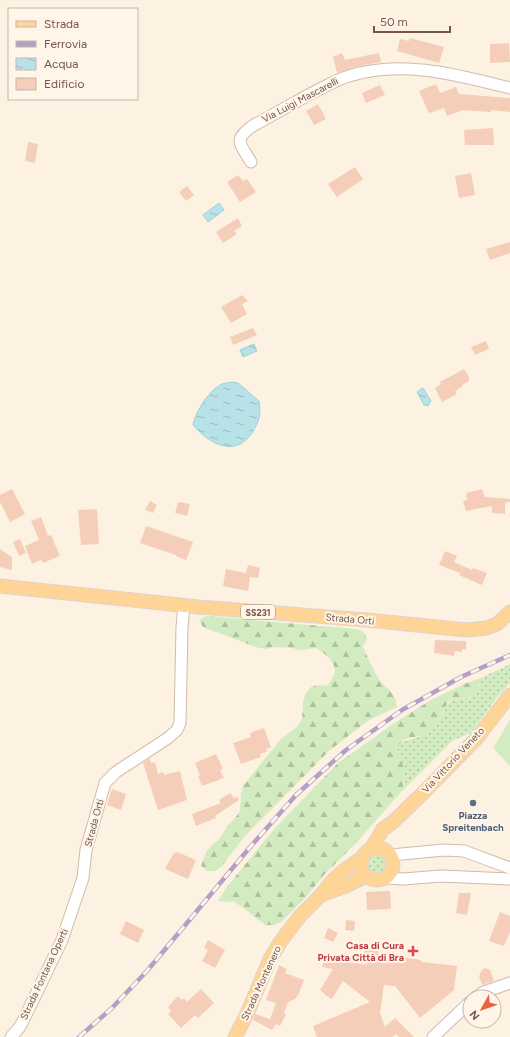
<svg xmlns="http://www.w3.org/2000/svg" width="510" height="1037" viewBox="0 0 510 1037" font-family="Figtree,sans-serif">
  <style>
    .grass { fill: url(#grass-dots) }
    .forest { fill: url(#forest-firs) }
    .park { fill: #d3ebc0 }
    .water { fill: url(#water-ripples); stroke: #9bd3da }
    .building { fill: #f4ceb8 }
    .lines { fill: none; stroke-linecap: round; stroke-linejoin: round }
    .minor-casing { stroke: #d1baab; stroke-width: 13 }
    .major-casing { stroke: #dbd3cf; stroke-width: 15 }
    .minor { stroke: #fff; stroke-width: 11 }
    .major { stroke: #ffd597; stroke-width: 13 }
    .rail-casing { stroke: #b4a0c7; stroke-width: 4.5 }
    .rail { stroke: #fff6e9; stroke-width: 3; stroke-dasharray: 9; stroke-linecap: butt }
    .service-dot { fill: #5c6f8a; stroke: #fff6e9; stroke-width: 1.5 }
    .health-dot { fill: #e0444e; stroke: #fff6e9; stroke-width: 1.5 }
    .labels { text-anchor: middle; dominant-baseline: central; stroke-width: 4; stroke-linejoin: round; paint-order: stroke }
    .shield { fill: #fff6e9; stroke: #9f8678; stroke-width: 1 }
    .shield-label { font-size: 9px; font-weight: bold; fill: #765647 }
    .street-label { font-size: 10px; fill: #765647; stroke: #fff6e9 }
    .service-label { font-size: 10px; font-weight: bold; fill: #4e5e75; stroke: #fff6e9 }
    .health-label { font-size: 10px; font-weight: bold; fill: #be3a42; stroke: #fff6e9; text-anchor: end }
  </style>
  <defs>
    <pattern id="grass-dots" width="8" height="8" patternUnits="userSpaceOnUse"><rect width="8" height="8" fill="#d3ebc0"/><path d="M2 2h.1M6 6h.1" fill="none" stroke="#b0c19e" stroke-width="1.8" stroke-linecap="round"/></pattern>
    <pattern id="forest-firs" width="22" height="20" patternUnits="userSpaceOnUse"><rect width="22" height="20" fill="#d3ebc0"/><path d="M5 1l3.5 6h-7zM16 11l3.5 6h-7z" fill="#b0c19e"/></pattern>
    <pattern id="water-ripples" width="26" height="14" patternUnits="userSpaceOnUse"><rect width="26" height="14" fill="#b6e2e8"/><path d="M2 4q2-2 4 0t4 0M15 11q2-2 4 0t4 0" fill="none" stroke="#99babe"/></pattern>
  </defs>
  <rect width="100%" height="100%" fill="#fdf2e2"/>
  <g class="grass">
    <polygon points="510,664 510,683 497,697 475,728 471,733 452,741 401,792 405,783 397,749 401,742 419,737 426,733 438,721 443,714 446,706 452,700 470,698 480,686 481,678"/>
    <circle cx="377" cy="864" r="9"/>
  </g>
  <g class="forest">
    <path d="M206,616l151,13 7,3 3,7 -4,7 6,15 11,20 11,11 4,6 2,9 -28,13 -40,31 -84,85 -23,30 -7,5h-8l-6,-5 6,-16 13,-12 9,-14 6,-6 5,-7 1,-17 2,-8 37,-46 18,-14 4,-7 1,-17 3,-9 5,-6 8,-2 8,1c16,-17 5,-28 -11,-38l-16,2 -8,-2 -17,-1 -8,2 -8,-1 -56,-21 -4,-7z"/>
    <path d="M481,678c-2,15 -6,20 -21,21 -2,0 -6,0 -9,1 -6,4 -6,10 -10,16 -3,6 -8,12 -13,16 -8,6 -19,4 -26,9 -2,2 -4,6 -5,8 6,15 11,27 4,43l-45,51 -32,32 -17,21 -26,26 -7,3h-9l-24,-19 -7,-4 -16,-1 8,-13 49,-60 63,-65 55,-39 36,-23 35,-17z"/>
  </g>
  <polygon class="park" points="510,720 510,766 493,748"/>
  <g class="water">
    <polygon points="219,203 224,210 208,222 203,215"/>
    <polygon points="254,344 257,351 243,357 240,350"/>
    <path d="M231,382l7,1 21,18c2,14 1,19 -7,32 -17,25 -43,11 -59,-8 2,-13 17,-36 29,-41 3,-1 6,-1 9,-2z"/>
    <polygon points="423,388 431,401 428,406 424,405 417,392"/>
  </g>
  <g class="building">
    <polygon points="410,38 444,47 439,63 397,51 400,39 409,41"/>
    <polygon points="509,43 510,62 490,63 490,44"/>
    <polygon points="342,53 345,60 379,53 381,62 355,67 337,73 333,57"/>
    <polygon points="436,84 440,93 456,87 459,94 510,98 510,112 491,110 491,112 463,110 447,116 444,108 429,113 419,91"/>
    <polygon points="380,85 385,95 366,103 362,93"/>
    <polygon points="318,104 326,119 314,125 306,111"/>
    <polygon points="493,128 494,145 465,145 464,130"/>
    <polygon points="28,142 38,144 35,163 25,161"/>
    <polygon points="355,167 363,179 337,197 328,184"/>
    <polygon points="471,173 475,195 459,198 455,176"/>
    <polygon points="238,175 243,181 247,179 256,192 240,202 227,182"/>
    <polygon points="187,186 194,195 186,201 179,192"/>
    <polygon points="238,218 242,226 234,231 237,234 223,243 216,232"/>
    <polygon points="510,242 510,253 490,260 486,249"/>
    <polygon points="242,295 248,301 242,304 247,314 231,323 221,307"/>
    <polygon points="253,328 257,335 233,345 230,337"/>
    <polygon points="486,341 489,349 475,355 471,347"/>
    <polygon points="464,369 469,377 469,381 462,385 463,386 455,391 457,394 442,402 435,388 441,384 440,382"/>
    <polygon points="12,489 25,514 10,522 0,502 0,495"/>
    <polygon points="482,489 485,497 510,499 510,502 505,503 505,514 492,513 492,506 466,511 463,501 467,500 466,493"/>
    <polygon points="150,501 157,505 153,513 145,510"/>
    <polygon points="178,502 190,504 187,516 175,513"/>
    <polygon points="97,509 99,544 81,545 78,510"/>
    <polygon points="41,517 48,536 51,535 60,556 43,563 41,560 32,564 25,546 39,540 31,521"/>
    <polygon points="146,526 193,542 186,560 176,556 176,555 140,543"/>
    <polygon points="20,539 26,553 19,556 13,542"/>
    <polygon points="0,549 12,557 12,570 0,567"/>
    <polygon points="445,551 457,556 454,562 472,570 473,568 487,573 482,585 459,575 460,573 439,565"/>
    <polygon points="248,565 260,568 258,578 250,577 248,591 223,586 226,569 246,573"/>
    <polygon points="435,640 466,641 466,650 462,649 462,652 455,651 454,656 434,653"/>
    <polygon points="264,728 271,747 266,749 267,752 260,754 261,757 241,764 233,743 251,737 250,733"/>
    <polygon points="216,754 223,769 220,770 224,778 202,786 198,776 200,775 195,763"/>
    <polygon points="150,758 151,763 155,762 158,774 163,772 164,775 180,771 187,800 158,810 143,763"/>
    <polygon points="112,789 126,794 121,810 107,805"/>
    <polygon points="230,793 234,798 237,797 239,800 215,816 216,818 196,826 192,814 221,803 219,800"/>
    <polygon points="177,852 196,860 188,879 165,869 173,854"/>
    <polygon points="390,891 391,909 367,910 366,892"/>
    <polygon points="459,893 471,893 467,915 456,913"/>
    <polygon points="500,912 510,916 510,932 504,946 489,941"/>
    <polygon points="346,920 355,921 354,931 345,930"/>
    <polygon points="126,921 144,930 138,943 120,934"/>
    <polygon points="328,928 338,933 333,942 324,938"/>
    <polygon points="208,940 225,950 215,968 202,961 208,950 204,948"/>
    <polygon points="365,947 378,949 378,954 421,960 421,962 457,966 454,990 420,1018 395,986 384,985 380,1013 385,1027 395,1018 414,1037 399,1037 396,1034 392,1037 317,1037 313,1026 370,1002 343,981 332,999 324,994 324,993 320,990 333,969 322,967 324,959 369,965 363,962"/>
    <polygon points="279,965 287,969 285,973 304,980 299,993 295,999 288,1002 284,1014 286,1014 280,1026 276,1024 272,1030 253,1020 255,1014 270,1019 276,1003 266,1000"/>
    <polygon points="485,968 490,970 494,981 482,985 479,976 482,970"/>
    <polygon points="201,989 214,1003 198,1018 195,1015 181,1028 168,1014 171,1011 168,1007 178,996 182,1000 184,998 187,1002"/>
  </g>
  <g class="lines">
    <defs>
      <g id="minor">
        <path d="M251,162c-12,-20 -18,-22 3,-37 19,-10 38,-21 56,-31 13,-6 25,-14 39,-18 53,-17 109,-1 161,12"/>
        <polyline points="391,855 444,850 464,851 510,868"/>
        <polyline points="386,878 403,879 441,876 510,879"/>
        <polyline points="476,997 484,992 510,983"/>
        <polyline points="11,1037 19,1028 24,1019 62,940 83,878 86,850 105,783 116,772 168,738 177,730 180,723 182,627 184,606"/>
        <polyline points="433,1037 470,1002"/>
      </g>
      <g id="major">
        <polyline points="0,586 199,607 367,620 466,630 486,628 497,624 510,612"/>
        <circle cx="377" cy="864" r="16"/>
        <polyline points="371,849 383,829 393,822 422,794 477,738 510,695"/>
        <polyline points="321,895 346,886 366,876"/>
        <polyline points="235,1037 246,1016 270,959 281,941 300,916 321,895 334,879 343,871 362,858"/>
      </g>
    </defs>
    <use href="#minor" class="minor-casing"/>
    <use href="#major" class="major-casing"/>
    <use href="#minor" class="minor"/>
    <use href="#major" class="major"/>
    <defs>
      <polyline id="rail" points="79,1037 111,1009 147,971 251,846 296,795 346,750 402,710 461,677 510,655"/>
    </defs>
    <use href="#rail" class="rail-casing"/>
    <use href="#rail" class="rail"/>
  </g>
  <circle class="service-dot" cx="473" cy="803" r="4"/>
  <path class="health-dot" d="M411 945h4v4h4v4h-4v4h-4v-4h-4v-4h4z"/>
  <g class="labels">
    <rect class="shield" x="241" y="605" width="34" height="14" rx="3"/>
    <g class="shield-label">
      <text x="258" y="612">SS231</text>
    </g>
    <g class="street-label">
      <text transform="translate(300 100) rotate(-28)">Via Luigi Mascarelli</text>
      <text transform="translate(350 619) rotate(5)">Strada Orti</text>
      <text transform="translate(453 760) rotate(-47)">Via Vittorio Veneto</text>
      <text transform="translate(94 823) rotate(-75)">Strada Orti</text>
      <text transform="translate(44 974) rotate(-65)">Strada Fontana Operti</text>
      <text transform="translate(261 983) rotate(-65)">Strada Montenero</text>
    </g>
    <g class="service-label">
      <text x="473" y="815">Piazza<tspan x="473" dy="12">Spreitenbach</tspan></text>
    </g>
    <g class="health-label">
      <text x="404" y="945">Casa di Cura<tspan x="404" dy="12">Privata Città di Bra</tspan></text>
    </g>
  </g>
  <rect x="8" y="8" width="130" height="92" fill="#fff6e9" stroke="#c8b6a8"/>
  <rect x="16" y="21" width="20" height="6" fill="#ffd597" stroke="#c8b6a8"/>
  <text x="44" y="28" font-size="12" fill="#765647">Strada</text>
  <rect x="16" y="41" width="20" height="6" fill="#b4a0c7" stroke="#c8b6a8"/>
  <text x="44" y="48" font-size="12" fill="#765647">Ferrovia</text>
  <rect x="16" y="58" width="20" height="12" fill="url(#water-ripples)" stroke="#c8b6a8"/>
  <text x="44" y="68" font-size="12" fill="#765647">Acqua</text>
  <rect x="16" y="78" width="20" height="12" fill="#f4ceb8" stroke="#c8b6a8"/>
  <text x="44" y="88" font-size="12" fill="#765647">Edificio</text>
  <g transform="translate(482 1009) rotate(230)"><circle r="19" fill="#fff6e9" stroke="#c8b6a8"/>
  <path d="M0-3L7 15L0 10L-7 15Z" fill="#ee6141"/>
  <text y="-6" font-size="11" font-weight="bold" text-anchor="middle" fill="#765647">N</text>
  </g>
  <path d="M374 26v6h76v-6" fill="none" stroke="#765647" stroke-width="2"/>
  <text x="380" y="26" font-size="12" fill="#765647" stroke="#fff6e9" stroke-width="3" paint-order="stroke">50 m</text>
</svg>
